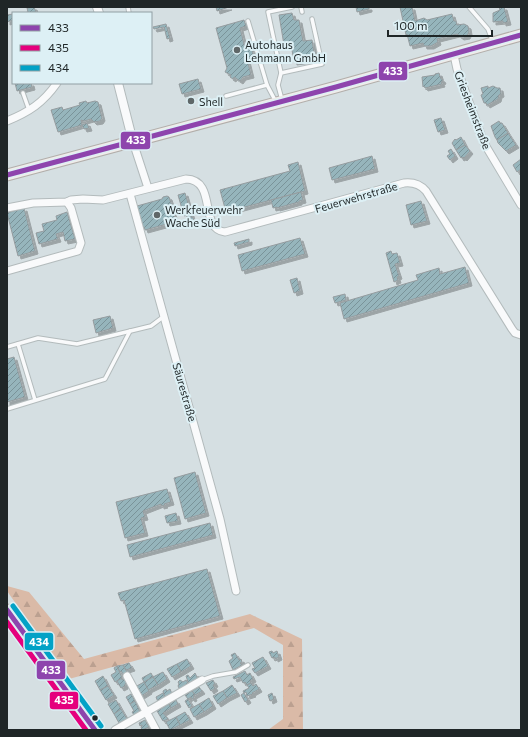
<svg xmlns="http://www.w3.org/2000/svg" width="528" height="737" viewBox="0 0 528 737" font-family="Commissioner,sans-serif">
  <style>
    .forest { fill: url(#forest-firs) }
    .building { fill: url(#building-hatch); stroke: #959c9f; filter: url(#shadow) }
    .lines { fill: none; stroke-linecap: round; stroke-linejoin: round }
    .service-casing { stroke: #b3bbbc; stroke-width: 5.5 }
    .minor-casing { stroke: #b3bbbc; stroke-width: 9 }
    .tertiary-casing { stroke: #b3bbbc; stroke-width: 10 }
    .primary-casing { stroke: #b2aeaa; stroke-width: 13 }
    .service { stroke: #f9fafb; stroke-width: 3.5 }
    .minor { stroke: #f9fafb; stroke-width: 7 }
    .tertiary { stroke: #f9fafb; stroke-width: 8 }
    .primary { stroke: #efecea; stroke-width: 11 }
    .bus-1-casing { stroke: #ddf0f5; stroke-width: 8 }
    .bus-2-casing { stroke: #ddf0f5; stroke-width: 8 }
    .bus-3-casing { stroke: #ddf0f5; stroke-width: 8 }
    .bus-1 { stroke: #8e44ad; stroke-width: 5 }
    .bus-2 { stroke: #e5007d; stroke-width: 5 }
    .bus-3 { stroke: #02a2c6; stroke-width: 5 }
    .poi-dot { fill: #5f6768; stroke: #ddf0f5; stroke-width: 1.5 }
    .bus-dot { fill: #1f2627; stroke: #ddf0f5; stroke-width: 1.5 }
    .labels { text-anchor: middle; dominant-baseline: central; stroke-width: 4; stroke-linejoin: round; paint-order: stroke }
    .poi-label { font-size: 11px; fill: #1f2627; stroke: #ddf0f5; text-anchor: start }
    .street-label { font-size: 11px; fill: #1f2627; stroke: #ddf0f5 }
    .line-badge { stroke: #ddf0f5; stroke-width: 1.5 }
    .badge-label { font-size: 11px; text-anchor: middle; font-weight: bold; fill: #fff }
  </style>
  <defs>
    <pattern id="forest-firs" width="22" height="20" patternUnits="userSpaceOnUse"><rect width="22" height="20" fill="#dabaa7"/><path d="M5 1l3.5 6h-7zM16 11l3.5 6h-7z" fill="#bba090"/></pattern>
    <pattern id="building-hatch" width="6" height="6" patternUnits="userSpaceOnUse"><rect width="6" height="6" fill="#96b5bc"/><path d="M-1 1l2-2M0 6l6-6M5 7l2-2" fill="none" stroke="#7a9399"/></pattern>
    <filter id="shadow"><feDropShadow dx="3" dy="3" stdDeviation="0" flood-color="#0004"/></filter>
  </defs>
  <rect width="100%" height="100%" fill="#d5dfe2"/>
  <polygon class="forest" points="7,586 29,592 84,659 250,614 302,639 303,730 268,730 283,719 283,645 254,628 69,679 7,591"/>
  <g class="building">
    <polygon points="34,7 36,12 24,13 28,12 27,8"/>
    <polygon points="216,7 229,7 217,11"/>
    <polygon points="356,7 369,7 369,9 357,12"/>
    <polygon points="400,7 412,7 415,21 424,18 427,20 452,14 454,21 456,21 457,25 464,24 468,26 469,32 467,36 461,37 457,34 437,39 438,42 431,46 424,46 423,43 410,46 407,34 406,35"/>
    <polygon points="499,7 504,7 508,22 503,23 503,21 493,22 493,13 500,10"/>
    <polygon points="292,13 294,20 299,20 303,41 312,40 315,59 294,62 291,44 284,45 279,15"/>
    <polygon points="13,14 13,20 7,22 7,15"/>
    <polygon points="244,20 246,26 240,28 245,48 251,46 254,57 247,59 251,75 243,77 240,81 234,77 233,79 230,77 231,75 225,72 227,68 216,28"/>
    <polygon points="166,24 170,38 167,39 164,27 154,29 153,27"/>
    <polygon points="439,73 441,79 442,79 443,81 441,82 442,84 425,88 424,86 423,87 422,77 435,75 435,74"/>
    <polygon points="198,79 201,89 182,94 179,84"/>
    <polygon points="15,83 31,83 32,87 17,91"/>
    <polygon points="488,86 488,88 493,86 497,88 500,88 501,94 499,95 498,99 487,105 486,103 484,103 481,95 483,94 481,88"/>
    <polygon points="86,101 87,103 95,101 98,102 102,118 100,121 94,122 91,119 84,121 81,120 82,125 58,132 51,110 62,107 63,110 80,105 79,103"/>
    <polygon points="441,118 445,130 438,132 434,120"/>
    <polygon points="499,121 500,123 502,123 508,133 497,140 495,137 491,126"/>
    <polygon points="87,123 89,128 84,129 82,125"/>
    <polygon points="508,133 516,145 506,151 498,143 497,140"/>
    <polygon points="461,137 465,145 456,150 452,143 455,139 456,140"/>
    <polygon points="465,145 470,151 464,158 463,157 461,158 456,150"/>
    <polygon points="451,149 455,156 450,160 447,156 450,154 448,151"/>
    <polygon points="372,156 375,169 332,180 329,168"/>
    <polygon points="521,159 521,169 517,172 513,165"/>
    <polygon points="298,162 305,191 226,212 220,190 290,171 288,165"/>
    <polygon points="301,192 303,200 299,201 299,202 277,208 277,207 273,208 271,200"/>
    <polygon points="185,193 192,217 188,218 187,215 184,216 178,195"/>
    <polygon points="167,196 169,197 172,206 175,206 176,211 173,212 175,218 166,221 167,224 145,230 144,227 143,227 137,206 162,199 163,197"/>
    <polygon points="421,201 427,221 411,225 406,205"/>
    <polygon points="24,208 35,251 18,256 7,213"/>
    <polygon points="67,212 75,239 65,241 63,232 56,234 58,239 39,244 36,233 44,231 42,224 57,220 56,216"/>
    <polygon points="193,217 194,221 189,223 188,218"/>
    <polygon points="300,238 305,254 242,271 238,255"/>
    <polygon points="249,239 249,242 235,246 234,243"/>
    <polygon points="391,251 392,254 397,253 400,263 395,264 399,276 397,277 398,280 394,282 386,253"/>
    <polygon points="465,267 469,283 344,319 340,303 418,280 416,275 439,268 440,274"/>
    <polygon points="297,278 300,291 294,293 290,280"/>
    <polygon points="345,294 346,300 335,303 333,297"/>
    <polygon points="110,316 113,328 96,333 93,320"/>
    <polygon points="14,357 25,397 7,402 7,359"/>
    <polygon points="195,472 206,513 185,519 174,478"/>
    <polygon points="167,489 171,502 164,504 165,505 161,506 161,504 143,511 145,517 141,518 145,533 125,538 116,502"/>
    <polygon points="176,513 178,521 167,523 165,516"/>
    <polygon points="210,523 213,535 130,557 127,545"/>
    <polygon points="207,569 220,616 135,639 124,600 121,601 118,593"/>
    <polygon points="272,651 273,653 277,651 279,657 275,659 275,657 272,658 269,652"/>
    <polygon points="235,653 239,660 241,659 242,662 240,663 242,665 233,670 229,661 233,658 231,655"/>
    <polygon points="263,657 268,666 255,673 252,669 255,668 252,663"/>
    <polygon points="187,659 191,666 181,672 177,664"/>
    <polygon points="129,663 132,668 126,670 123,665"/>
    <polygon points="177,664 181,672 172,677 167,669"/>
    <polygon points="123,665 128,674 125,676 121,671 120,672 117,666"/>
    <polygon points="117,666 122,678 115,682 111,675 116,672 114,668"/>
    <polygon points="245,671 247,675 250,673 253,679 250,681 251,683 247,685 245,682 243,683 240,677 234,679 233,677"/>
    <polygon points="163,672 167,679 158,685 153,677"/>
    <polygon points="151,673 153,677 144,682 142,678"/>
    <polygon points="195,673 198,679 189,685 186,676 188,675 190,678"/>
    <polygon points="103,676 108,686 100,690 95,681"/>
    <polygon points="153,677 158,685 148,690 144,682"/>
    <polygon points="122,678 122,680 126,678 128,682 125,684 125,686 121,688 117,681"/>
    <polygon points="180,680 183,682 186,680 189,685 180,690 178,686 179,684 178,682"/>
    <polygon points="213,680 215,684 213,685 215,688 211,691 206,683"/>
    <polygon points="144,682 149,691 141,696 135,687"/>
    <polygon points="251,683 253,686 256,684 259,689 252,693 253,694 247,696 246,692 244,693 243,691 249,688 247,685"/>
    <polygon points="232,685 237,693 227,698 223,691"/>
    <polygon points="108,686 114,695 106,700 100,690"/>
    <polygon points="199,687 202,691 195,695 192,691"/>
    <polygon points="166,689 167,691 170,689 172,694 165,698 163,691"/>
    <polygon points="192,691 195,695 193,696 194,698 192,699 191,697 188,699 185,695"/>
    <polygon points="223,691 227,698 218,704 213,696"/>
    <polygon points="163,693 165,698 158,702 156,697"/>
    <polygon points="244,693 248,700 245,702 241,695"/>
    <polygon points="272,693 274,699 270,701 268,695"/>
    <polygon points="131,694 135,701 130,704 126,697"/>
    <polygon points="209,698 213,706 204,712 199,704"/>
    <polygon points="188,699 192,706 189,708 185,701"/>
    <polygon points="116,700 121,709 114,714 108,704"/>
    <polygon points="176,700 178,704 171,708 169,704"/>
    <polygon points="135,701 140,712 134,715 132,712 134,711 130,704"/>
    <polygon points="169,704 171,708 163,713 168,719 163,721 157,711"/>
    <polygon points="199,704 204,712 194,717 190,709"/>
    <polygon points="121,709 127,719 119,723 114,714"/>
    <polygon points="185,712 190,720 180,725 176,717"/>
    <polygon points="176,717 180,725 170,730 166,722"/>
    <polygon points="145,720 149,727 142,730 141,727 142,726 142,725 140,726 139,723"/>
  </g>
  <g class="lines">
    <defs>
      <g id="service">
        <polyline points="128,7 129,13"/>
        <polyline points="301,7 302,12"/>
        <polyline points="469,7 488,29 493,42"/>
        <polyline points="248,21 267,85 276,102"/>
        <polyline points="281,73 322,64 312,19"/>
        <polyline points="23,93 29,110"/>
        <polyline points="226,96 267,85"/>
        <polyline points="282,100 278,85 281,73 268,12 292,7"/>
        <polyline points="18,344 35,400"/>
        <polyline points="7,347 38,338 77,344 151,326 163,317"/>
        <polyline points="7,409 105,379 130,331"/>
        <polyline points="202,680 213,676 236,672 248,665"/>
      </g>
      <g id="minor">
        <polyline points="454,55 457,69 484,143 521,205"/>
        <path d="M7,121c22,-9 36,-18 50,-38"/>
        <polyline points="133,142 148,188"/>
        <polyline points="130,194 220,519 236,591"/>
        <path d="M7,208l26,-5 34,-1 4,-2 12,-1 20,1 83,-21c32,1 12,50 39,53l179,-49c9,-1 16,1 22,8l86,138 3,4 6,2"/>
        <polyline points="7,271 78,251 81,243 71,208 67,202"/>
        <polyline points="127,676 156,730"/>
        <polyline points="115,730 202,680"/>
      </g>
      <g id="tertiary">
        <polyline points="97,7 99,13"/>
        <polyline points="118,83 133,142"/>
      </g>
      <g id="primary">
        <polyline points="7,175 336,87 521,35"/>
        <polyline points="7,610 95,730"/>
      </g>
    </defs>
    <use href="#service" class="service-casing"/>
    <use href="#minor" class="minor-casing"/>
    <use href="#tertiary" class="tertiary-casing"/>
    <use href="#primary" class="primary-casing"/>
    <use href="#service" class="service"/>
    <use href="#minor" class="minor"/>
    <use href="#tertiary" class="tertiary"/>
    <use href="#primary" class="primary"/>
    <defs>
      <g id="bus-1">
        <polyline points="7,175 336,87 521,35"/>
        <polyline points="7,610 95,730"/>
      </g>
      <polyline id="bus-2" points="7,622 86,730"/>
      <polyline id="bus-3" points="13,606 101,726"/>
    </defs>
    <use href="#bus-1" class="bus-1-casing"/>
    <use href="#bus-2" class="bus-2-casing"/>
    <use href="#bus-3" class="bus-3-casing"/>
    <use href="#bus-1" class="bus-1"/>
    <use href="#bus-2" class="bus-2"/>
    <use href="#bus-3" class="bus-3"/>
  </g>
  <g class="poi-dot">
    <circle cx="237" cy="50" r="4"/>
    <circle cx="191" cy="101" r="4"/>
    <circle cx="157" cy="215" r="4"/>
  </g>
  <circle class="bus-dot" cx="95" cy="718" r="3.5"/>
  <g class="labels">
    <g class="poi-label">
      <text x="245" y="44">Autohaus<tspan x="245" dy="13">Lehmann GmbH</tspan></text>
      <text x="199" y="101">Shell</text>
      <text x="165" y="209">Werkfeuerwehr<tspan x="165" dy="13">Wache Süd</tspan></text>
    </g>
    <g class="street-label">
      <text transform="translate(473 110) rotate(69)">Griesheimstraße</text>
      <text transform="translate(356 197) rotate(-16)">Feuerwehrstraße</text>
      <text transform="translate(185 392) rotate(74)">Säurestraße</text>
    </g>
  </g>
  <g class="line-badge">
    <rect x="378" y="61" width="30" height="20" rx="4" fill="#8e44ad"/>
    <rect x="120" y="131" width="31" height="19" rx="4" fill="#8e44ad"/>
    <rect x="24" y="632" width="30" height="19" rx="4" fill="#02a2c6"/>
    <rect x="36" y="660" width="30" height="20" rx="4" fill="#8e44ad"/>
    <rect x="49" y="691" width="30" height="19" rx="4" fill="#e5007d"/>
  </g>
  <g class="badge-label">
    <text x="393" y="75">433</text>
    <text x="136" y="144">433</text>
    <text x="39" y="646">434</text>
    <text x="51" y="674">433</text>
    <text x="64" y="704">435</text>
  </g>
  <rect width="528" height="737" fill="none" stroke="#1f2627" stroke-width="16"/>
  <rect x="12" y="12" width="140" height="72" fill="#ddf0f5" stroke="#919fa3"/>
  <rect x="20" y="25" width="20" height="6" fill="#8e44ad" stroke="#919fa3"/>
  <text x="48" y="32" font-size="12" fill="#1f2627">433</text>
  <rect x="20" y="45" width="20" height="6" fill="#e5007d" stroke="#919fa3"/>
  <text x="48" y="52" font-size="12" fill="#1f2627">435</text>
  <rect x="20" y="65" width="20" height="6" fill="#02a2c6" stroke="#919fa3"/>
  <text x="48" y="72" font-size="12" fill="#1f2627">434</text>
  <path d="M388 30v6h104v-6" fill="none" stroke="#1f2627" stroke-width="2"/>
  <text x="394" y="30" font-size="12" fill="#1f2627" stroke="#ddf0f5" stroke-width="3" paint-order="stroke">100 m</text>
</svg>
